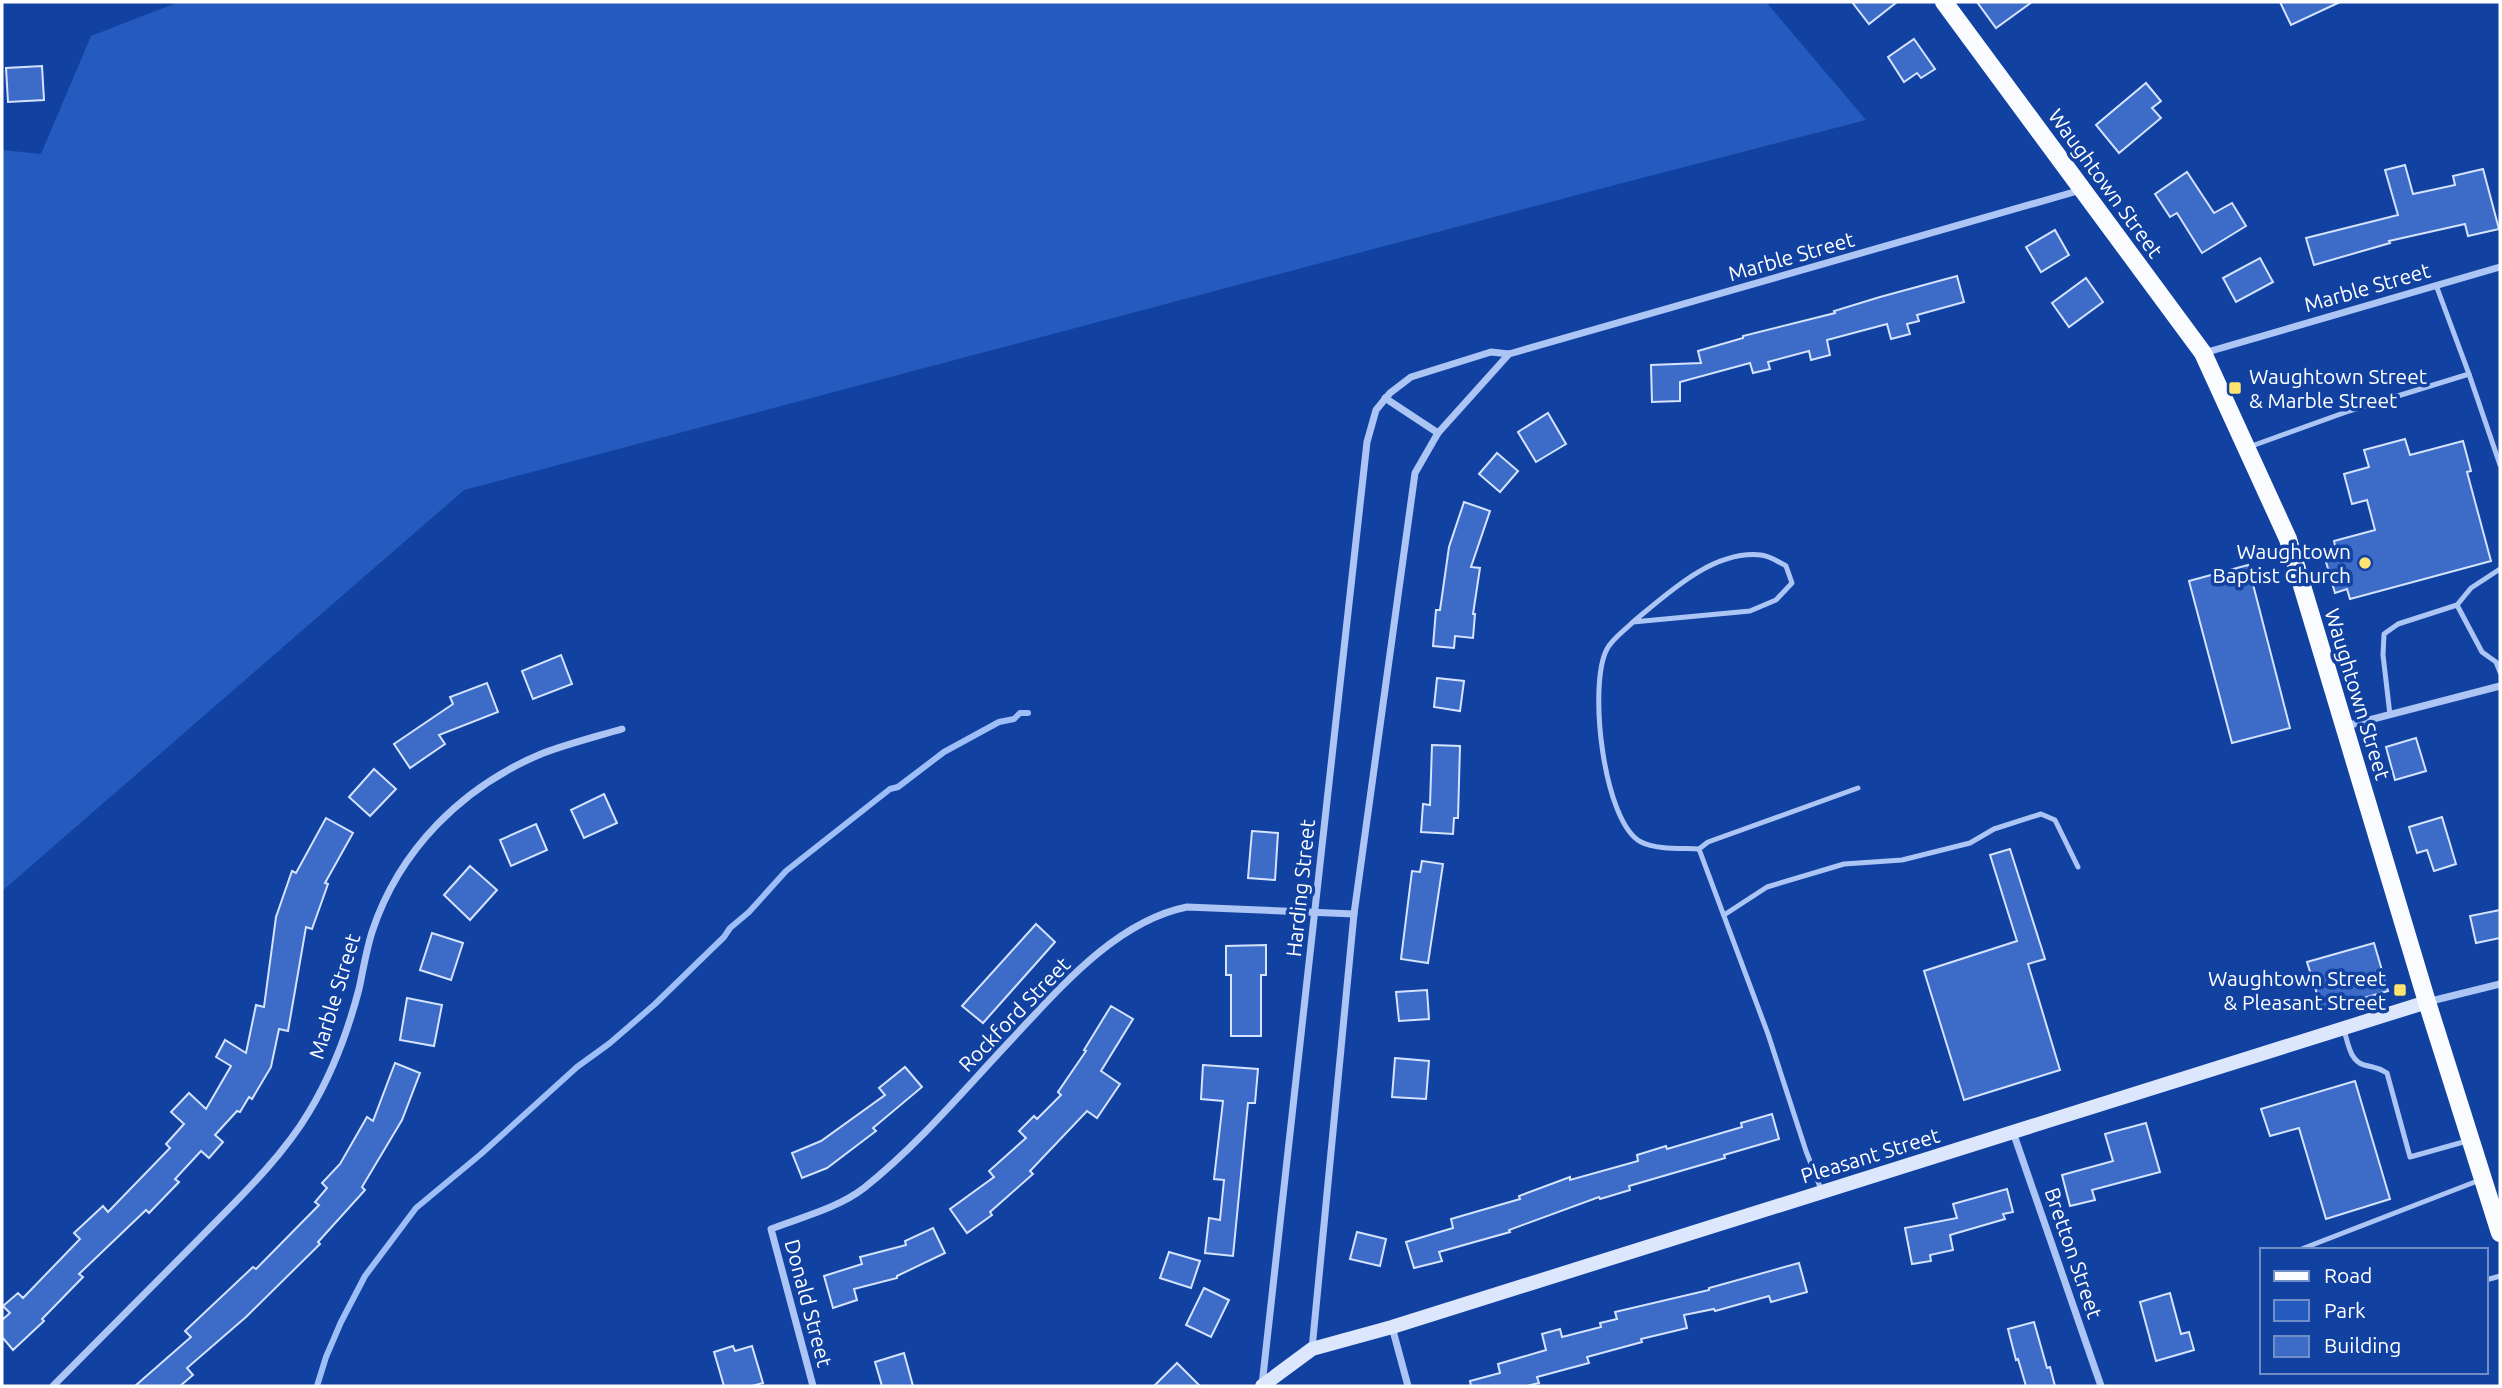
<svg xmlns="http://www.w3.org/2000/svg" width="2502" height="1388" viewBox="0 0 2502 1388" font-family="Ubuntu,sans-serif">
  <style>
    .green { fill: #255bbf }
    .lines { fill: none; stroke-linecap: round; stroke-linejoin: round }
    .stream { stroke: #9ebef8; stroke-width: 6 }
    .building { fill: #3c6bc8; stroke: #d5e3fe; stroke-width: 2 }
    .lane { stroke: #acc5f5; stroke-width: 5 }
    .street { stroke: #acc5f5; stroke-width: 7 }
    .secondary { stroke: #dce7fd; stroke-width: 14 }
    .primary { stroke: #f9fbff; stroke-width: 18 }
    .poi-dot { fill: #ffe46f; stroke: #1242a1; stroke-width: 2.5 }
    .labels { text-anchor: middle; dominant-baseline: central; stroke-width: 7; stroke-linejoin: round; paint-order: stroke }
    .street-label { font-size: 21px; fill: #fff; stroke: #1242a1 }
    .poi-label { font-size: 21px; fill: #fff; stroke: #1242a1; text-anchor: end }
  </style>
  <rect width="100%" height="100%" fill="#1242a1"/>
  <polygon class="green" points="179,2 1766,2 1866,120 1611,186 464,490 2,891 2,150 41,154 91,36"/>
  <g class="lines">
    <polyline class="stream" points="317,1386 326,1357 341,1322 365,1276 416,1208 481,1154 577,1067 610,1043 655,1004 724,937 730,928 749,912 786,871 890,789 898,787 944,752 999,722 1014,719 1020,713 1028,713"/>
  </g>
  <g class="building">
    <polygon points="1852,2 1897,2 1869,24"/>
    <polygon points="1977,2 2032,2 1996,28"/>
    <polygon points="2280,2 2340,2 2291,25"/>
    <polygon points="1914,39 1935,69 1921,78 1917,73 1904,82 1888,57"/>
    <polygon points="42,66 44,100 8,102 6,68"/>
    <polygon points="2146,83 2161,101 2152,108 2161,118 2119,153 2096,125"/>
    <polygon points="2405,165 2413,194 2455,185 2453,176 2483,169 2499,229 2468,236 2465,224 2389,241 2390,243 2314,265 2306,238 2398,215 2385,170"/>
    <polygon points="2187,172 2214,213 2232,203 2246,226 2202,253 2177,213 2170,217 2155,194"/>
    <polygon points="2055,230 2069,255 2041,272 2026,247"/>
    <polygon points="2260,258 2273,282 2236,302 2223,278"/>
    <polygon points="1957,276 1964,302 1917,315 1919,321 1907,324 1910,334 1891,339 1887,324 1827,340 1830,355 1811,360 1809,351 1768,362 1770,369 1753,373 1750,363 1680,382 1680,401 1652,402 1651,365 1701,363 1698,351 1743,338 1743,336 1835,313 1834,311 1880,297"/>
    <polygon points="2086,278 2103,302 2069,327 2052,303"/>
    <polygon points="1548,413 1566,444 1536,462 1518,432"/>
    <polygon points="2405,439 2410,455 2463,441 2471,471 2467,472 2491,561 2350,599 2347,589 2335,593 2324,555 2336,551 2334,541 2375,530 2367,500 2352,504 2344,474 2369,467 2364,450"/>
    <polygon points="1497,453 1518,471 1500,492 1479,474"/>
    <polygon points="1464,502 1490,511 1471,567 1480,568 1473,614 1475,614 1473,638 1455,636 1454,648 1433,646 1436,610 1440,610 1449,547"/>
    <polygon points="2248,565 2290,728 2232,743 2189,581"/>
    <polygon points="561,655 572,684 533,699 522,671"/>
    <polygon points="1437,678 1464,681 1460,711 1434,707"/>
    <polygon points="487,683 498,712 439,735 445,744 410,768 394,744 453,704 450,697"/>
    <polygon points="2416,738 2426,771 2395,780 2386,747"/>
    <polygon points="1432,745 1460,746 1458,818 1454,818 1453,834 1421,832 1423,804 1430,805"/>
    <polygon points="374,769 396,789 370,816 349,797"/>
    <polygon points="604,794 617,823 584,838 571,810"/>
    <polygon points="2442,817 2456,864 2434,871 2427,850 2417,853 2409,827"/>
    <polygon points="326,818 353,833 325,883 328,884 312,929 306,927 288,1031 279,1029 271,1067 252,1099 249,1097 240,1112 237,1111 215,1135 223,1142 209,1158 201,1151 175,1179 179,1182 149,1213 146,1210 79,1274 83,1277 42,1319 44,1321 13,1350 2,1337 2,1320 10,1313 3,1306 18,1293 23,1298 80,1239 74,1233 103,1206 108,1212 170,1148 166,1144 184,1124 171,1112 189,1093 206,1109 231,1066 216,1057 225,1040 246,1053 256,1005 264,1007 276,917 292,871 296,873"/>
    <polygon points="536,824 547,850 511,866 500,840"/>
    <polygon points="1252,831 1278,833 1275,880 1248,878"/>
    <polygon points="2010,849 2045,959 2028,964 2060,1070 1964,1100 1924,971 2017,941 1990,855"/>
    <polygon points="1422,861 1443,864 1428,963 1401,959 1412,871 1420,872"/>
    <polygon points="470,866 497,890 470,920 444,895"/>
    <polygon points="2500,910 2500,938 2476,943 2470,916"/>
    <polygon points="1036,924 1055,942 983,1023 962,1006"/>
    <polygon points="432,933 463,943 451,980 420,970"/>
    <polygon points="2374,943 2388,991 2322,1010 2307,962"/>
    <polygon points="1266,945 1266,975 1261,975 1261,1036 1231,1036 1231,975 1226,975 1226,946"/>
    <polygon points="1427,990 1429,1019 1399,1021 1396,992"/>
    <polygon points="407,998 442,1005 434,1046 400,1040"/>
    <polygon points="1111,1006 1133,1019 1101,1071 1120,1084 1097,1118 1087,1111 1030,1171 1033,1174 990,1212 992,1215 967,1233 950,1209 994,1177 989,1171 1026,1138 1019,1131 1034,1116 1037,1119 1061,1095 1058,1092 1086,1051 1084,1050"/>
    <polygon points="1395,1058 1429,1061 1426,1099 1392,1097"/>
    <polygon points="395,1063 420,1073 402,1120 362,1187 365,1190 318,1242 320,1244 246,1317 187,1368 193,1375 180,1386 135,1386 191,1337 185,1331 253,1267 256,1269 319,1205 315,1202 327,1188 322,1183 340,1164 367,1117 373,1121"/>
    <polygon points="1203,1065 1258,1069 1255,1103 1248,1103 1233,1256 1205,1253 1209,1218 1220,1220 1224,1180 1214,1179 1223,1101 1201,1099"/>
    <polygon points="905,1067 922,1087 873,1128 876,1131 827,1168 802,1178 792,1153 821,1141 885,1095 879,1088"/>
    <polygon points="2355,1081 2390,1199 2326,1219 2299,1128 2270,1136 2261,1109"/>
    <polygon points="1772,1114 1779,1139 1724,1155 1725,1158 1629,1186 1630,1190 1600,1199 1599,1197 1509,1230 1510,1232 1439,1252 1442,1261 1414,1268 1406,1242 1453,1228 1451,1219 1520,1199 1519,1196 1570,1177 1570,1180 1638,1161 1637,1155 1666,1146 1667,1149 1742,1127 1741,1123"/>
    <polygon points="2146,1123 2160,1172 2092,1190 2095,1200 2070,1206 2062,1175 2113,1161 2105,1134"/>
    <polygon points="2007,1189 2013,1212 2003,1214 2005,1219 1950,1235 1953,1250 1930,1255 1931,1261 1912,1264 1905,1228 1957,1218 1953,1204"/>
    <polygon points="933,1228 945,1253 897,1276 897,1278 854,1289 857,1300 833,1308 824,1276 862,1264 860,1257 906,1245 905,1241"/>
    <polygon points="1357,1232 1386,1239 1380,1266 1350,1259"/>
    <polygon points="1169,1252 1200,1261 1191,1288 1160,1278"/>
    <polygon points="1799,1263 1807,1292 1771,1302 1769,1296 1715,1311 1714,1309 1684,1315 1687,1328 1641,1339 1642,1342 1587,1357 1589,1363 1537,1377 1539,1383 1527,1386 1471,1386 1470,1381 1500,1373 1498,1364 1546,1350 1542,1334 1560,1329 1562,1337 1601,1327 1600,1323 1617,1319 1615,1312 1709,1290 1709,1288"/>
    <polygon points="1204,1288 1229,1300 1211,1337 1186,1325"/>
    <polygon points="2170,1293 2181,1334 2189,1332 2194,1350 2156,1361 2140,1302"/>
    <polygon points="2034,1322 2047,1368 2050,1367 2055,1386 2026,1386 2018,1359 2016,1360 2008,1329"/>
    <polygon points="733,1346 735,1351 752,1346 763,1383 752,1386 724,1386 714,1352"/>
    <polygon points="904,1353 913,1386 882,1386 875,1362"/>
    <polygon points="1177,1363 1200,1386 1154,1386"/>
  </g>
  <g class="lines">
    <g class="lane">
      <polyline points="2436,285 2469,374 2500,465"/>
      <polyline points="2249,447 2349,411 2469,374"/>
      <polyline points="2457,605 2482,652 2496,662 2500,672"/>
      <path d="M1633,622c35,-29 80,-72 128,-67 9,1 18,7 25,11l6,17 -16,17 -26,11 -117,11c-8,8 -21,17 -26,27 -19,35 -4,173 34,193 16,8 41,6 58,7"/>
      <polyline points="2390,715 2383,655 2384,634 2398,624 2457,605 2471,588 2500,569"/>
      <polyline points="1724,915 1767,887 1844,864 1902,860 1970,843 1994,829 2041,814 2055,820 2078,867"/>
      <path d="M2344,1030c4,13 6,31 20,35 11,3 12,1 23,8l23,84 57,-16"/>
      <polyline points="1822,1192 1806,1151 1768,1034 1699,849 1708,842 1858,788"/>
      <polyline points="2299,1250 2480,1180"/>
      <polyline points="2486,1280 2500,1276"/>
    </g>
    <g class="street">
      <polyline points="2204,353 2500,267"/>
      <polyline points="1385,398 1438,433"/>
      <polyline points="2346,726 2500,686"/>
      <polyline points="2427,1002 2500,984"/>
      <polyline points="2013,1132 2101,1386"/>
      <polyline points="1392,1327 1408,1386"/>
      <polyline points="1312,1349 1354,914 1415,473 1438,433 1509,354"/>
      <polyline points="1262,1385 1367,442 1376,410 1390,393 1411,377 1491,352 1509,354 2081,190"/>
      <path d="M53,1386c49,-49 97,-98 146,-147 38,-39 82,-80 110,-127 23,-38 39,-81 50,-123 4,-18 7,-38 13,-57 27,-82 90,-145 169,-178 26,-10 54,-17 81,-25"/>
      <path d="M813,1386l-42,-157c31,-12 67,-21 93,-41 54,-43 100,-98 147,-148 48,-51 105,-119 176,-133l167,7"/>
    </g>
    <polyline class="secondary" points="1262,1386 1312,1349 1392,1327 2427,1002"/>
    <polyline class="primary" points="1944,2 2203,353 2288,539 2427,1002 2500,1233"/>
  </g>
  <g class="poi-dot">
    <rect x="2228" y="381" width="14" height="14" rx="3.5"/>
    <circle cx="2365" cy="563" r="7"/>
    <rect x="2393" y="983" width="14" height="14" rx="3.5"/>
  </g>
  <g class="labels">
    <g class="street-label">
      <text transform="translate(2106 183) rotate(54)">Waughtown Street</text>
      <text transform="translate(1791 256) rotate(-16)">Marble Street</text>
      <text transform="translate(2367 287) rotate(-16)">Marble Street</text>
      <text transform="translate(2358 694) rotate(73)">Waughtown Street</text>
      <text transform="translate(1300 888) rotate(-84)">Harding Street</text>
      <text transform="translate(334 996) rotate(-73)">Marble Street</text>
      <text transform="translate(1014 1014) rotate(-46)">Rockford Street</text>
      <text transform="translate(1870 1155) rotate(-17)">Pleasant Street</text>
      <text transform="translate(2074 1253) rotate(71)">Bretton Street</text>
      <text transform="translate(809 1303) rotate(75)">Donald Street</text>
    </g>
    <g class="poi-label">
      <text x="2249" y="376" text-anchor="start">Waughtown Street<tspan x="2249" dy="24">&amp; Marble Street</tspan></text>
      <text x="2351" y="551">Waughtown<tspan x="2351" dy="24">Baptist Church</tspan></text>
      <text x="2386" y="978">Waughtown Street<tspan x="2386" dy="24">&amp; Pleasant Street</tspan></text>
    </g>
  </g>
  <rect width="2502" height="1388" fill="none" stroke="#ffffff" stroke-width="7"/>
  <rect x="2260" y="1248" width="228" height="126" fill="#1242a1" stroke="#718ec7" stroke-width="2"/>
  <rect x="2274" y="1271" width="35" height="10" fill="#f9fbff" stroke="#718ec7" stroke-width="2"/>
  <text x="2324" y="1283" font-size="21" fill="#ffffff">Road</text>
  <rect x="2274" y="1300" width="35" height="21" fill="#255bbf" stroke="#718ec7" stroke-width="2"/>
  <text x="2324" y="1318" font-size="21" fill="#ffffff">Park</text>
  <rect x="2274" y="1336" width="35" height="21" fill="#3c6bc8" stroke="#718ec7" stroke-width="2"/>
  <text x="2324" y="1353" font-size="21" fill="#ffffff">Building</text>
</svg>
